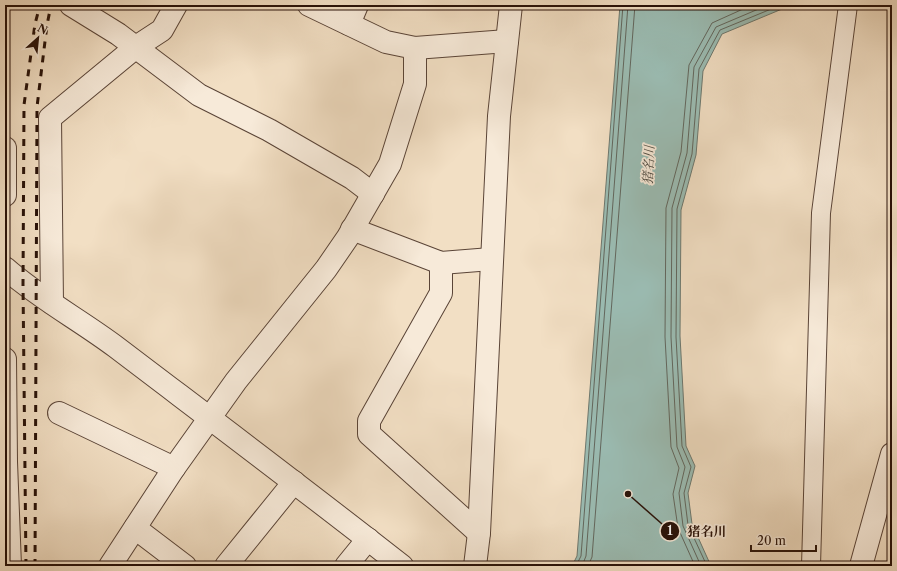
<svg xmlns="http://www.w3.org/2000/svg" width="897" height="571" viewBox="0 0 897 571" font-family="'Libre Caslon Text','Noto Serif JP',serif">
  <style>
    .water { fill: #9bbdb4; stroke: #6d786f }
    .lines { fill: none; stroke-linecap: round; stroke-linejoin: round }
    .shore { stroke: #62675e; stroke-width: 1 }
    .pedestrian-casing { stroke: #5a4437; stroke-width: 20 }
    .minor-casing { stroke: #5a4437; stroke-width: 24 }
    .pedestrian { stroke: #f7ead9; stroke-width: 18 }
    .minor { stroke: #f7ead9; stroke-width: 22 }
    .rail { stroke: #281108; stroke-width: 3; stroke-dasharray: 7 7; stroke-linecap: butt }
    .labels { text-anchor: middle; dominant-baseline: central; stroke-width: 3.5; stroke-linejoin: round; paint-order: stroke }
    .water-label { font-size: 13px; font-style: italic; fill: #504d44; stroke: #f7ead9 }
    .leader { fill: none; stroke: #281108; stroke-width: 1.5 }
    .callout-dot { fill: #281108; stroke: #f7ead9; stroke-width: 1.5 }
    .mark-label { font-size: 12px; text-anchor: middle; font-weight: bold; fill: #fff }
    .callout-label { font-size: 13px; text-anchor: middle; font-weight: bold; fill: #281108; stroke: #f7ead9; stroke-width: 3.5; stroke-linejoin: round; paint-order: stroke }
  </style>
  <rect width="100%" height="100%" fill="#f2dfc4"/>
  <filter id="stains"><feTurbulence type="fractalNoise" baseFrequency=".005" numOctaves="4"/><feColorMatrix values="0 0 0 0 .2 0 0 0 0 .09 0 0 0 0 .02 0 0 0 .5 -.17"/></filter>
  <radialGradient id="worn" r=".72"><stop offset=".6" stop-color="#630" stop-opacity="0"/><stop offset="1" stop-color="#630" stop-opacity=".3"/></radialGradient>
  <polygon class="water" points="620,5 788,5 782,9 722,34 703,71 696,155 681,210 680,336 686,446 695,466 688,493 692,524 711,566 572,566 577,556"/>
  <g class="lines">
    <g class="shore">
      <polyline points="576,566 581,556 623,5"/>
      <polyline points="582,566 586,556 628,5"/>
      <polyline points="588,566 592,557 635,5"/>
      <polyline points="695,566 678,528 673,494 679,468 671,447 665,337 666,208 681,152 689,65 712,23 752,5"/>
      <polyline points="701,566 683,526 679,493 685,467 677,447 671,337 672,208 687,153 694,67 716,27 768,5"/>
      <polyline points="707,566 688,525 684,493 691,467 682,446 676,337 677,209 692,154 699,69 720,30 781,5"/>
    </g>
    <defs>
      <polyline id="pedestrian" points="811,566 821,213 848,5"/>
      <g id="minor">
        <polyline points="71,5 118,34 199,95 269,130 352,178 373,194"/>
        <polyline points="349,24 357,5"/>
        <polyline points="415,48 507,41"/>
        <polyline points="5,195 5,148"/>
        <polyline points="352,229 441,263 491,259"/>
        <polyline points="441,263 441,293 369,421 369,434 479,533"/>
        <path d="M5,268c34,30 75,52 111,79 96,73 192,145 286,219"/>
        <polyline points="52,303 50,118 136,47 162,30 176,5"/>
        <polyline points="5,359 6,462 10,566"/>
        <polyline points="59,413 174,468"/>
        <polyline points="135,528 185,566"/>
        <polyline points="110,566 174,468 236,381 326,269 348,237 390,164 415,84 415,48 386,42 309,5"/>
        <polyline points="226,566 294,482"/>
        <polyline points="346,566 368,539"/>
        <polyline points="475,566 479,533 499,116 511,5"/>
        <polyline points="861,566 892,454"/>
      </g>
    </defs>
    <use href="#pedestrian" class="pedestrian-casing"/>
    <use href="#minor" class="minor-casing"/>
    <use href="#pedestrian" class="pedestrian"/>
    <use href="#minor" class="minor"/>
    <g class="rail">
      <polyline points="26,566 23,284 24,105 35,24 40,5"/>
      <polyline points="35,566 37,107 47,25 51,5"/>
    </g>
  </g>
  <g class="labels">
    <g class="water-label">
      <text transform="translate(648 165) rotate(-87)">猪名川</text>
    </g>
  </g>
  <path class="leader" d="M628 494L670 531"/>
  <g class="callout-dot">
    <circle cx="628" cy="494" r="4"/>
    <circle cx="670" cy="531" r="10"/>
  </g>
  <g class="mark-label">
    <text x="670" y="535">1</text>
  </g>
  <g class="callout-label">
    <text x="707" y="536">猪名川</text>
  </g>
  <rect width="897" height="571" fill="none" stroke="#f2dfc4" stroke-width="20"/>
  <rect x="6" y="6" width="885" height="559" fill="none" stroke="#281108" stroke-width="2"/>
  <rect x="10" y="10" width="877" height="551" fill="none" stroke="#281108"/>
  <g transform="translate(38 38) rotate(27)" stroke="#f7ead9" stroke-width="3" paint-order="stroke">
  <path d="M0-3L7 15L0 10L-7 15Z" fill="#281108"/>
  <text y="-6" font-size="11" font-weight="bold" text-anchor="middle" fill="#281108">N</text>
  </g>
  <path d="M751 545v6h65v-6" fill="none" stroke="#281108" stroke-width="2"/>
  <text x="757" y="545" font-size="12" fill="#281108" stroke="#f7ead9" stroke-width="3" paint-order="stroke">20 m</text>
  <rect width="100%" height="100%" filter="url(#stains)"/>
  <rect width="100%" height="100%" fill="url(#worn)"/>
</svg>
